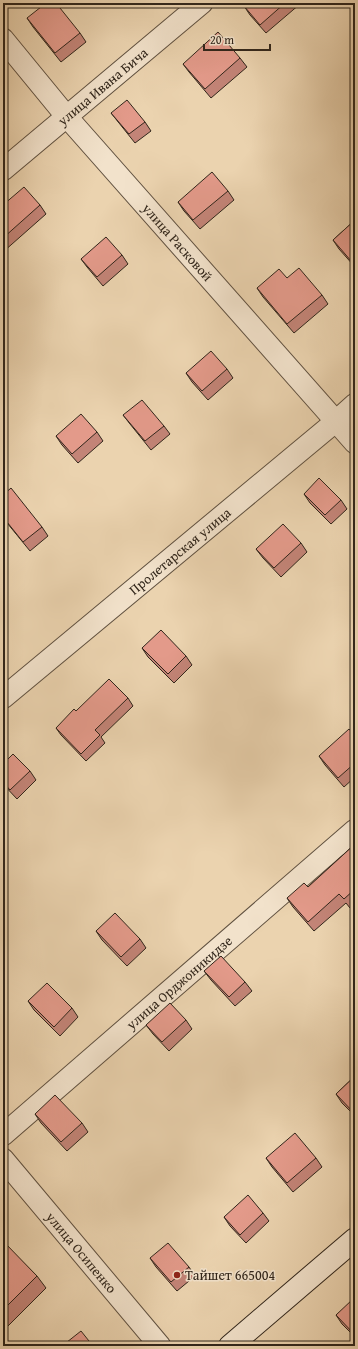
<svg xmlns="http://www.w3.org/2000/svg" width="358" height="1349" viewBox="0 0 358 1349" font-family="'Gentium Book Plus',serif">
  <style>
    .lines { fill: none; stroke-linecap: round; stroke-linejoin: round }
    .minor-casing { stroke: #605140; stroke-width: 23 }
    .secondary-casing { stroke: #31261b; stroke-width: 24 }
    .minor { stroke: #f2e2cb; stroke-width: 21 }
    .secondary { stroke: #f2e2cb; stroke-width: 22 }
    .wall { fill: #c38477; stroke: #31261b }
    .building { fill: #e39a8a; stroke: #31261b }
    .poi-dot { fill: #8f2418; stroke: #f2e2cb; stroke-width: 1.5 }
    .labels { text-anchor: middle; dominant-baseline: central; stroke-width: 3; stroke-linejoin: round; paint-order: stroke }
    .street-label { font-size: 14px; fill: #31261b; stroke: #f2e2cb }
    .poi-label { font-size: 14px; fill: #31261b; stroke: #f2e2cb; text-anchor: start }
  </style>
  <rect width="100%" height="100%" fill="#ebd3af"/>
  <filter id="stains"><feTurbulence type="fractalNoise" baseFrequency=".005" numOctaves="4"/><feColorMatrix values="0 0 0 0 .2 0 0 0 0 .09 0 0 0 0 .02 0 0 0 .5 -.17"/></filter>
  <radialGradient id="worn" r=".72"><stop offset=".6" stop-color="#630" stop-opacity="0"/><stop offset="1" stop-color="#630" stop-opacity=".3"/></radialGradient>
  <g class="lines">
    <defs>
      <g id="minor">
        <path id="s1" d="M3,39l64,78 288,326"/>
        <path id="s2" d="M3,170l199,-167"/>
        <path id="s3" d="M3,698l332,-276 20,-18"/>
        <path id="s4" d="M3,1135l352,-305"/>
        <path id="s5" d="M3,1159l157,187"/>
      </g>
      <polyline id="secondary" points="230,1346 355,1239"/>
    </defs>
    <use href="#minor" class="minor-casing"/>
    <use href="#secondary" class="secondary-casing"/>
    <use href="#minor" class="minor"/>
    <use href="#secondary" class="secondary"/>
  </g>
  <g class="wall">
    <polygon points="248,3 299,3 300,4 266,33 250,15 244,6"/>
    <polygon points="27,18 80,33 86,42 61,62 33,27"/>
    <polygon points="240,58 247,67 211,98 189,72 183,64"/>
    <polygon points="111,113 145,122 151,131 135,143"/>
    <polygon points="228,191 234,200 200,229 184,211 178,202"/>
    <polygon points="3,205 40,205 46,214 3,252"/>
    <polygon points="355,220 355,267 339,249 333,240"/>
    <polygon points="122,255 128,264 103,286 87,267 81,259"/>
    <polygon points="3,256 6,261 3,264"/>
    <polygon points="287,278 322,295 328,304 294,333 263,297 257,288"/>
    <polygon points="227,369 233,378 208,400 192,382 186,373"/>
    <polygon points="123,415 164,426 170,434 151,450 130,424"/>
    <polygon points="97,432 103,441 78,463 62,445 56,436"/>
    <polygon points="304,494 341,500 347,509 331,524 310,503"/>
    <polygon points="3,495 42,527 48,536 30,551 3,518"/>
    <polygon points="301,543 307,552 281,577 263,558 256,549"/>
    <polygon points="142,648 186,656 192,665 174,683 148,657"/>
    <polygon points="128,698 133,706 101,737 105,743 86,761 61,735 56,728 76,711"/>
    <polygon points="355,736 355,777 344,787 325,765 319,756"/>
    <polygon points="3,764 30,771 36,780 17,799 3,784"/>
    <polygon points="355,844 355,904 350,908 346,903 314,931 293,907 287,898 308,887"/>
    <polygon points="96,931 140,939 146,948 127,966 102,940"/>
    <polygon points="204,971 245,982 252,991 235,1006 211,980"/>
    <polygon points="28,1001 72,1008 78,1017 60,1036 34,1010"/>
    <polygon points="186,1020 192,1029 169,1051 153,1034 146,1025"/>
    <polygon points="355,1076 355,1116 342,1103 336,1094"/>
    <polygon points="35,1114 82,1123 88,1132 67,1151 41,1123"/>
    <polygon points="266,1158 316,1158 322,1167 293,1192 272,1167"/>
    <polygon points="263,1213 269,1221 246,1243 230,1226 224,1217"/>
    <polygon points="3,1243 37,1276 46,1288 3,1331"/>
    <polygon points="150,1258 189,1267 195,1276 177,1291 156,1267"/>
    <polygon points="355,1301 355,1337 342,1324 336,1315"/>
  </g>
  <g class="building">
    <polygon points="46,3 56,3 80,33 55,53 27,18"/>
    <polygon points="248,3 285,3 260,25 244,6"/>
    <polygon points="218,32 240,58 205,89 183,64"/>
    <polygon points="127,100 145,122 129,134 111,113"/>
    <polygon points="212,172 228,191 193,220 178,202"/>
    <polygon points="24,187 40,205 3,238 3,205"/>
    <polygon points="355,220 355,259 352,262 333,240"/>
    <polygon points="106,237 122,255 97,277 81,259"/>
    <polygon points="299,268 322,295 287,324 257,288 279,269 287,278"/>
    <polygon points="211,351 227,369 202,391 186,373"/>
    <polygon points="142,400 164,426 145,441 123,415"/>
    <polygon points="81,414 97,432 72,454 56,436"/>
    <polygon points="319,478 341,500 325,515 304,494"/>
    <polygon points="11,488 42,527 23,542 3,517 3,495"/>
    <polygon points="283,524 301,543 274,568 256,549"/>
    <polygon points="161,630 186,656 168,674 142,648"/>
    <polygon points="109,679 128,698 95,730 100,735 81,754 56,728 74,709 76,711"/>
    <polygon points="349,729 355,736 355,763 338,778 319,756"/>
    <polygon points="13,754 30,771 10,790 3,782 3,764"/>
    <polygon points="355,844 355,889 344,899 339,894 308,922 287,898 304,883 308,887"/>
    <polygon points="115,913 140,939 121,957 96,931"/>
    <polygon points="221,956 245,982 229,997 204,971"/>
    <polygon points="47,983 72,1008 54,1027 28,1001"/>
    <polygon points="170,1003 186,1020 162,1042 146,1025"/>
    <polygon points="355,1076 355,1114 336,1094"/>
    <polygon points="55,1095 82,1123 61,1142 35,1114"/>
    <polygon points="295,1133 316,1158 287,1183 266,1158"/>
    <polygon points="248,1195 263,1213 240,1235 224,1217"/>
    <polygon points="4,1242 37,1276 3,1310 3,1243"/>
    <polygon points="168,1243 189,1267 171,1282 150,1258"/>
    <polygon points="353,1299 355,1301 355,1335 336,1315"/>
    <polygon points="81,1331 93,1346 62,1346"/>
  </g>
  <circle class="poi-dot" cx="177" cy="1275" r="4"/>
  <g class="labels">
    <g class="street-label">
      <text stroke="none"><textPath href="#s2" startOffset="130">улица Ивана Бича</textPath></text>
      <text stroke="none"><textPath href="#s1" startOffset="268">улица Расковой</textPath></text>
      <text stroke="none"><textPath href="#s3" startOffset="230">Пролетарская улица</textPath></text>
      <text stroke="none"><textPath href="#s4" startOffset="233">улица Орджоникидзе</textPath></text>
      <text stroke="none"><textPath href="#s5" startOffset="122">улица Осипенко</textPath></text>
    </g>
    <g class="poi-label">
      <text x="185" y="1275">Тайшет 665004</text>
    </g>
  </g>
  <rect width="358" height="1349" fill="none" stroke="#ebd3af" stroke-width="16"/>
  <rect x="4" y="4" width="350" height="1341" fill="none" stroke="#31261b" stroke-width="2"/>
  <rect x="8" y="8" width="342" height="1333" fill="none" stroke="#31261b"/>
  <path d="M204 44v6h66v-6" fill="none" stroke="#31261b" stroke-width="2"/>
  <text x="210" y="44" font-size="12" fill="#31261b" stroke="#f2e2cb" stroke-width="3" paint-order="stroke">20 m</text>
  <rect width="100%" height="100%" filter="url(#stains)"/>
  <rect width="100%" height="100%" fill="url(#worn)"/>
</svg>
